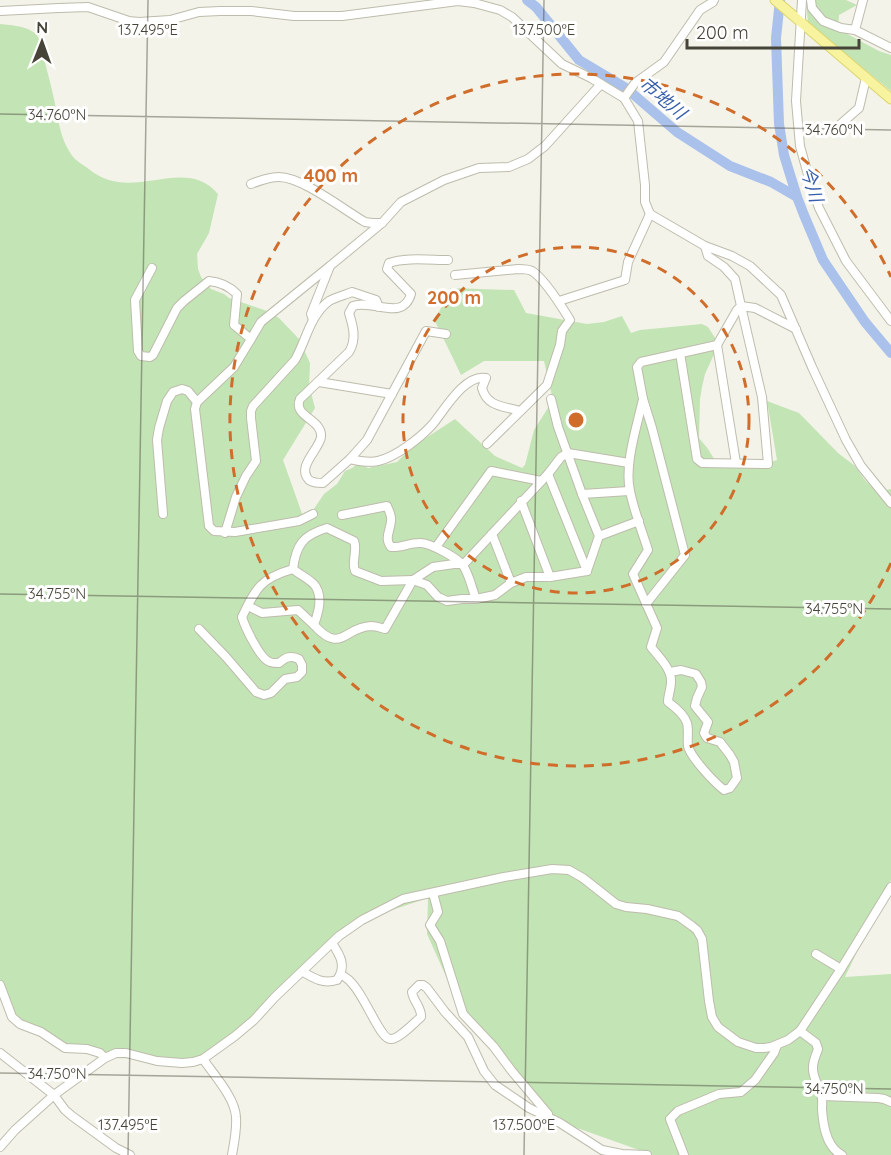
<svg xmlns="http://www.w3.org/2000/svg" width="891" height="1155" viewBox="0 0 891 1155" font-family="Quicksand,'Noto Sans JP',sans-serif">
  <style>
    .green { fill: #c3e4b5 }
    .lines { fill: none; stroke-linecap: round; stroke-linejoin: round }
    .river { stroke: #aac1eb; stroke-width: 10 }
    .minor-casing { stroke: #bebcac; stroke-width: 10 }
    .major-casing { stroke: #dbd56f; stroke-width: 11 }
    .minor { stroke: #fff; stroke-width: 8 }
    .major { stroke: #f7f39e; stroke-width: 9 }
    .ticks { fill: none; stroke: #464438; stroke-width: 1.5; stroke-opacity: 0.45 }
    .ring { fill: none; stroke: #d16d2b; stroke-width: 3; stroke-dasharray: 10 8 }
    .labels { text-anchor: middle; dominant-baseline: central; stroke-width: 6; stroke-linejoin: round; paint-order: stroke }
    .water-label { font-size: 18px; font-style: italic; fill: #385fab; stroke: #fff }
    .ticks-label { font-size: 15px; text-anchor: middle; fill: #464438; stroke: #fff; stroke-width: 6; stroke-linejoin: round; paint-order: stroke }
    .centre { fill: #d16d2b; stroke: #fff; stroke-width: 3 }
    .ring-label { font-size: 18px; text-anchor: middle; font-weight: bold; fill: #d16d2b; stroke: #fff; stroke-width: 6; stroke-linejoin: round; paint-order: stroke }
  </style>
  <rect width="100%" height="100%" fill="#f3f3e9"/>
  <g class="green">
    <polygon points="806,0 846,0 857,5 839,15 838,29 879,51 891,55 891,91 808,23"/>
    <path d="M0,24c11,1 31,2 38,13 3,6 4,16 6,22 4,15 8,30 11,45 4,19 6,39 20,55 3,3 7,5 11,8 10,8 19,13 32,15 34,5 74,-20 100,12l-9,39 -12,21 1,15 3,8 10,12 13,5 5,4 38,13 12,7 20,21 11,24 -1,22 6,23 -32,52 22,62 19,-28 13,-10 8,-13 7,-3 7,-5 9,5 29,-6 15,-15 43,-28 40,37 27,12 3,-3 9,-35 19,-30 -9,-39h-60l-23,14 -26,-54 15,-33 64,2 12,23 61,11 17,-2 18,-6 9,17 9,-3 62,-6 6,3 9,14 -1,9 -11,24 -3,13 -2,12 -1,39 9,11 8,13 48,2 13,-4 -10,-59 32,12 39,40 17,13 9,13 7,7 8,5 12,-2v391l-46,97 46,-3v181h-238l-101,-36 -89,-105 -36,-80 1,-36 -66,22 -159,139 -99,-1 -46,-14 -46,-27 -12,-21z"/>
  </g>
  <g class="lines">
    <g class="river">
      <polyline points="527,0 536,7 579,60 626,88 677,132 730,166 771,182 797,197"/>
      <polyline points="780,0 776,38 779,124 784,155 797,197 804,215 823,260 865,322 891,353"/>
    </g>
    <defs>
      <g id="minor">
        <polyline points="802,0 796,101 800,146 810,182 819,208 846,261 891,321"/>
        <polyline points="811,0 812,8 823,21 841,28 855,30 891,48"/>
        <polyline points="0,11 59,8 88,7 129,21 139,22 170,20 199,12 220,11 251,11 294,16 342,16 458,1 474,3 500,10 512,17 562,64 591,78 624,98 638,121 645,185 645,202 650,214 705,246 732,256 750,266 781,295 812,367 846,440 861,466 891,503"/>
        <polyline points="855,30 863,0"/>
        <polyline points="624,98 635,83 664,62 700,10 713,2 714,0"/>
        <polyline points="835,129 859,108 866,78"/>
        <path d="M251,184c7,-3 20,-7 27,-7 23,-1 66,33 87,45l7,1h10"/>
        <path d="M152,268l-17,32 3,51 3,5 9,1 3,-2 24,-47 7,-7 25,-20c12,1 20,5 28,13l-3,31 17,14 -17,28 -37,35 -2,7 14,117 5,5 21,1 64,-11 14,-7"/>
        <path d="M455,275l63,-6c5,0 10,0 14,2 13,8 30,36 38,49l-8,11 -2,14 -13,40 -60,59"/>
        <polyline points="559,301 625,280 628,262 650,214"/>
        <polyline points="313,320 311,314 330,266 382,223 401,202 444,180 479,168 509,167 528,159 545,146 601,84"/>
        <path d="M446,334l-20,-3 -59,109 -17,19 -27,24c-6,0 -10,0 -14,-3 -13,-13 10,-30 12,-43 2,-18 -29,-20 -21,-38l49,-47c8,-13 4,-26 0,-39l4,-7c20,-7 50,16 58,-12l-24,-25 2,-6c16,-6 42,-3 59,-3"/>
        <polyline points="251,339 261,322 330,266"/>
        <polyline points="717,345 736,463"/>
        <polyline points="680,353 697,459 702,463 768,464 762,397 741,306 755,308 796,329"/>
        <polyline points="319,382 392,394"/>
        <polyline points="551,399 558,427 582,494 599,536 587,571"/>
        <path d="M643,399c-6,27 -19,66 -13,92 4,20 12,40 18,59l-15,24 24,54 -6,19c7,9 21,22 20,35 0,7 -3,13 -3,20 7,5 16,12 19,21 2,7 0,16 1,23 3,12 26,36 36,44l6,-2 7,-10 -3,-16 -4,-7 -10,-13 -13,-4 -3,-5 4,-11 -13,-16 2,-8 5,-11 -1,-5 -5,-8 -15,-4 -11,2"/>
        <path d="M350,459c9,2 18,4 28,2 18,-4 42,-23 54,-36 12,-14 32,-51 54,-47l-4,10c5,19 21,18 38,23"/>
        <polyline points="548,474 587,571"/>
        <polyline points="582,494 629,491"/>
        <polyline points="521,501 550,577"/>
        <polyline points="163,514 157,440 159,428 167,401 173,392 182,389 188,391 197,402"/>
        <path d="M342,515l45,-9c2,5 5,10 4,15 -1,11 -7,17 0,26 10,1 18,-4 28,-4 10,-1 41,16 45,24 6,10 8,22 12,32l19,-4 16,-12 15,-6h24l37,-6"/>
        <path d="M225,533l11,-36 10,-21 10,-15 -5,-43v-7l2,-5 42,-46c11,-19 15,-45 34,-59 7,-4 16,-6 23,-9l24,8 3,7"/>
        <polyline points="492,534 511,583"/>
        <polyline points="599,536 639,521"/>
        <polyline points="436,547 491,471 541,481"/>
        <polyline points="463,565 548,474 561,457 568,453 629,463"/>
        <path d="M293,569c7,6 19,11 23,18 7,12 2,26 -2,38 27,30 30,2 57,1 5,0 10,2 14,3l28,-49 20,-13 21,-3h8"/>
        <path d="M293,569c3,-24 10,-34 34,-41l27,13c4,10 -3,20 1,30l26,10 32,-1 14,5 11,12 9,4 15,-2h14"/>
        <polyline points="646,604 685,555 652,428 643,399 637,367 641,362 717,345 737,310 741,306 735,279 724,267 708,256 705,246"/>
        <polyline points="248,606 262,613 298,610 314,625"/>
        <path d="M199,629l27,28 30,35 8,3 7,-2 14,-14 12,-2 5,-5v-7l-3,-6c-8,-4 -13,-2 -20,4 0,0 -9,0 -9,-1 -10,-3 -25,-35 -28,-45 14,-29 19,-39 51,-48"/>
        <polyline points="433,893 438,912 430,925 440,941 463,1014 494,1047 511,1070 548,1114"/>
        <polyline points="816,954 841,969"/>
        <path d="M303,972c12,7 20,12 34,8 10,-14 3,-25 -5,-37"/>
        <path d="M341,975c21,7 37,65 50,64 8,0 24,-17 30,-22 1,-9 -8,-16 -9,-25l7,-7h4l4,3 18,24 23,25 16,34 11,14 34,23 31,15 42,27 20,4 25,1"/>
        <polyline points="0,985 12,1017 20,1024 41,1032 65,1048 87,1049 100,1053 105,1058"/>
        <path d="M800,1031l16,12 2,6c-2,6 -5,12 -5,18 -1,10 6,18 8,28 2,4 1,9 1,14 1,16 4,38 20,46"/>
        <polyline points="0,1053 54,1095 65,1110 72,1116 116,1148 130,1155"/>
        <path d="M203,1059c11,16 32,39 33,58 1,13 -2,26 -4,38"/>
        <polyline points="822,1096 878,1098 884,1099 891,1102"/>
        <polyline points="0,1147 15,1130 54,1095 105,1058 116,1053 126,1053 157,1061 182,1063 193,1062 203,1059 235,1036 254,1020 275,997 339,936 362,920 403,899 504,877 552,869 569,870 583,878 616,904 626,907 647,909 678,916 692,926 697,930 702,939 709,1001 712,1017 718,1027 738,1042 756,1048 764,1048 771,1047 788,1040 800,1031 841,969 891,887"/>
        <polyline points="684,1155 670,1119 678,1111 719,1094 741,1092 755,1080 774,1053 777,1045"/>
      </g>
      <polyline id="major" points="775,0 891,99"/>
    </defs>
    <use href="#minor" class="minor-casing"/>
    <use href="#major" class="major-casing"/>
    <use href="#minor" class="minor"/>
    <use href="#major" class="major"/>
  </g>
  <path class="ticks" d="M0,114l891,16M0,594l891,15M0,1073l891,16M128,1155l20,-1155M524,1155l20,-1155"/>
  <g class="ring">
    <circle cx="576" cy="420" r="173"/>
    <path d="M891 563A346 346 0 1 1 891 277"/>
  </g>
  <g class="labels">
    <g class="water-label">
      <text transform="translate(663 98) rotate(40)">市地川</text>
      <text transform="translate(812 184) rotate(73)">今川</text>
    </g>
  </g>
  <g class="ticks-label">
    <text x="148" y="35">137.495°E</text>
    <text x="544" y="35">137.500°E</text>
    <text x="57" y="120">34.760°N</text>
    <text x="834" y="135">34.760°N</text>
    <text x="57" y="599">34.755°N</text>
    <text x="834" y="614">34.755°N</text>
    <text x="57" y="1079">34.750°N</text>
    <text x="834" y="1094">34.750°N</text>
    <text x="128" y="1130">137.495°E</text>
    <text x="524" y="1130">137.500°E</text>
  </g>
  <circle cx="576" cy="420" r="9" class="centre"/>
  <g class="ring-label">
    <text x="331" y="182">400 m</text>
    <text x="454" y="304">200 m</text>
  </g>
  <g transform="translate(42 42) rotate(1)" stroke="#ffffff" stroke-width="4.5" paint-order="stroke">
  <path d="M0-4.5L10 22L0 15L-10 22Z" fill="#464438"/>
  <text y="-9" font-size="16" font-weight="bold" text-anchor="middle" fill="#464438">N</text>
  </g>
  <path d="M687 39v9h172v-9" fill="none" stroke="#464438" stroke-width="3"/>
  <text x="696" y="39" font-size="18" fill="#464438" stroke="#ffffff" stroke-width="4.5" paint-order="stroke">200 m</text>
</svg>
